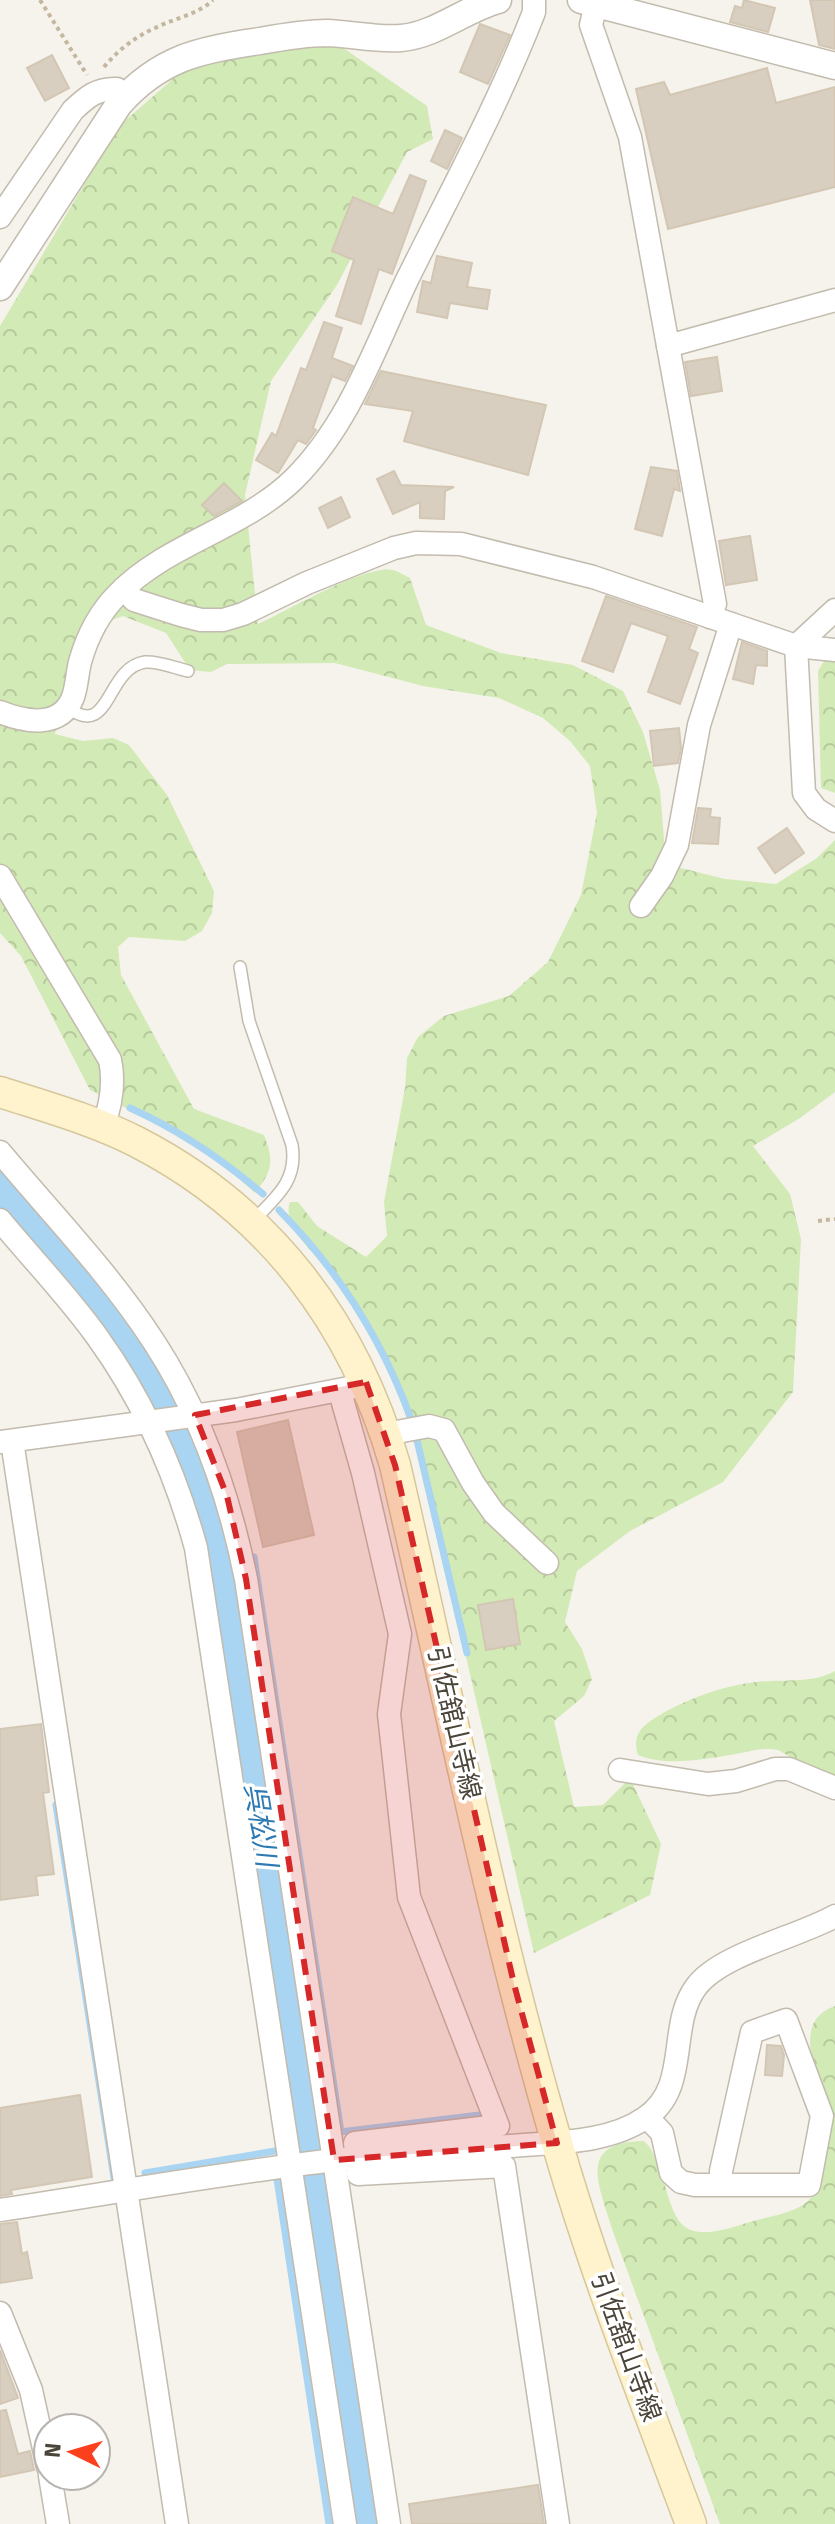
<svg xmlns="http://www.w3.org/2000/svg" width="835" height="2524" viewBox="0 0 835 2524" font-family="'Fira Sans','Noto Sans JP',sans-serif">
  <style>
    .forest { fill: url(#forest-crowns) }
    .lines { fill: none; stroke-linecap: round; stroke-linejoin: round }
    .stream { stroke: #a9d4f2; stroke-width: 7 }
    .river { stroke: #a9d4f2; stroke-width: 40 }
    .building { fill: #d8cfc1; stroke: #d3c7b4; stroke-width: 2 }
    .service-casing { stroke: #c2bbae; stroke-width: 14 }
    .minor-casing { stroke: #c2bbae; stroke-width: 25 }
    .tertiary-casing { stroke: #c2bbae; stroke-width: 29 }
    .secondary-casing { stroke: #d6c79b; stroke-width: 33 }
    .path { stroke: #c4b79f; stroke-width: 4; stroke-dasharray: 4 4; stroke-linecap: butt }
    .service { stroke: #fff; stroke-width: 11 }
    .minor { stroke: #fff; stroke-width: 22 }
    .tertiary { stroke: #fff; stroke-width: 26 }
    .secondary { stroke: #fff3cd; stroke-width: 30 }
    .marked { fill: #d62828; fill-opacity: 0.2; stroke: #d62828; stroke-width: 6; stroke-dasharray: 16 10; stroke-linejoin: round }
    .labels { text-anchor: middle; dominant-baseline: central; stroke-width: 7; stroke-linejoin: round; paint-order: stroke }
    .street-label { font-size: 26px; fill: #4b4439; stroke: #fff }
    .water-label { font-size: 28px; font-style: italic; fill: #2e7ab2; stroke: #fff }
  </style>
  <defs>
    <pattern id="forest-crowns" width="20" height="18" patternUnits="userSpaceOnUse" patternTransform="scale(2)"><rect width="20" height="18" fill="#d2eab5"/><path d="M2 6a3 3 0 1 1 6 0M12 15a3 3 0 1 1 6 0" fill="none" stroke="#b6ca9c"/></pattern>
  </defs>
  <rect width="100%" height="100%" fill="#f6f3ec"/>
  <g class="forest">
    <path d="M273,43l66,2 88,61 6,33 -26,13 -70,133 -66,96 -26,114 13,129c28,-12 107,-60 135,-54 5,1 12,6 17,8l16,47 75,28 72,12 50,26 20,41 17,58 5,62 8,14 52,13 51,5 41,-26 18,-18v252l-35,26 -47,28 37,48 11,45 -8,153 -70,90 -93,49 -53,40 -12,51 17,27 10,30 -8,17 -30,25 20,86 29,-2 27,-27 31,66 -11,51 -116,58 -108,-471c-19,-71 -43,-141 -87,-200 -15,-20 -59,-54 -49,-80h8l19,24 49,31 21,-21 -3,-34 21,-114 2,-30 11,-21 26,-21 65,-20 39,-34 33,-67 16,-82 -7,-47 -20,-25 -27,-23 -44,-20 -76,-12 -88,-23 -108,1 -16,8 -21,-2 -24,-37 -43,-17 -33,12 -32,77 -3,29 28,7 30,-3 16,7 38,50 47,96 -2,22 -10,18 -17,10 -56,-4 -11,10 3,28 73,134 70,26c10,26 9,35 -9,58l-28,-25 -43,-31 -94,-47 -69,-134 -21,-23v-607l119,-200 71,-62z"/>
    <polygon points="835,643 835,793 821,788 818,671"/>
    <path d="M835,1671v116c-10,-6 -51,-35 -57,-37 -14,-3 -28,1 -42,4 -31,5 -69,13 -98,1 -7,-23 7,-31 25,-42 29,-16 60,-27 93,-31 26,-3 56,2 79,-11z"/>
    <path d="M835,2006v518h-115l-108,-295c-13,-44 -36,-87 32,-88 24,22 20,79 47,89 20,7 47,-5 66,-10 18,-5 37,-7 51,-19 12,-10 14,-25 16,-39 1,-13 5,-29 4,-42 -3,-37 -43,-96 7,-114z"/>
  </g>
  <g class="lines">
    <g class="stream">
      <path d="M130,1108c49,22 92,51 133,86"/>
      <path d="M279,1210c60,61 103,129 132,209"/>
      <polyline points="416,1436 467,1653"/>
      <polyline points="254,1557 341,2132"/>
      <polyline points="56,1805 114,2178"/>
      <polyline points="340,2132 479,2115"/>
      <polyline points="308,2136 323,2134"/>
      <polyline points="295,2148 310,2145"/>
      <polyline points="145,2173 275,2151"/>
      <polyline points="277,2179 329,2524"/>
    </g>
    <path class="river" d="M0,1186c46,56 99,110 138,171 44,70 71,145 87,226l142,941"/>
  </g>
  <g class="building">
    <polygon points="744,0 775,8 768,32 730,22 735,6 742,8"/>
    <polygon points="810,0 835,0 835,49 819,45"/>
    <polygon points="480,24 510,35 488,84 460,72"/>
    <polygon points="52,55 69,88 45,101 27,68"/>
    <polygon points="767,68 776,103 835,87 835,187 668,229 636,89 664,82 670,95"/>
    <polygon points="445,130 462,138 447,169 431,161"/>
    <polygon points="410,175 426,181 392,274 379,269 361,324 336,316 354,260 332,251 353,197 393,214"/>
    <polygon points="437,256 472,263 467,287 490,290 487,309 450,303 447,318 417,312 423,281 431,283"/>
    <polygon points="324,322 342,328 332,358 353,366 345,381 332,376 313,428 316,430 306,444 298,440 278,473 256,460 272,433 276,436 301,368 306,370"/>
    <polygon points="717,357 722,391 691,396 685,362"/>
    <polygon points="381,371 546,405 528,475 404,441 413,411 365,404"/>
    <polygon points="651,467 677,471 680,491 674,489 662,536 635,529"/>
    <polygon points="394,471 401,485 454,487 445,491 444,519 420,518 420,502 393,514 377,479"/>
    <polygon points="224,483 242,501 214,516 202,505"/>
    <polygon points="341,497 350,517 328,528 319,508"/>
    <polygon points="750,536 757,580 726,585 719,541"/>
    <polygon points="606,596 697,627 689,649 698,653 680,704 648,692 668,636 631,623 613,672 582,661"/>
    <polygon points="742,642 767,651 767,666 756,665 753,684 733,679"/>
    <polygon points="679,728 681,748 678,763 654,766 650,731"/>
    <polygon points="698,808 711,809 710,817 720,818 718,844 692,843"/>
    <polygon points="787,828 804,853 775,873 758,848"/>
    <polygon points="288,1420 314,1535 263,1547 237,1432"/>
    <polygon points="513,1599 520,1644 486,1650 478,1605"/>
    <polygon points="41,1724 49,1792 43,1793 54,1874 36,1876 38,1895 0,1900 0,1729"/>
    <polygon points="767,2045 781,2046 784,2055 782,2076 765,2075"/>
    <polygon points="80,2095 92,2177 11,2190 12,2194 0,2196 0,2108"/>
    <polygon points="17,2222 22,2254 27,2252 32,2278 0,2283 0,2224"/>
    <polygon points="0,2350 18,2398 0,2404"/>
    <polygon points="6,2410 18,2454 30,2451 34,2470 0,2477 0,2411"/>
    <polygon points="538,2485 544,2524 412,2524 409,2504"/>
  </g>
  <g class="lines">
    <defs>
      <g id="service">
        <path d="M67,707c44,34 38,-39 78,-45 13,-1 30,6 43,9"/>
        <path d="M240,967l9,54 43,124c6,36 -16,52 -40,77"/>
      </g>
      <g id="minor">
        <polyline points="596,4 591,25 630,137 715,604 710,617"/>
        <path d="M0,217l73,-107c14,-13 24,-22 44,-21l8,8"/>
        <polyline points="668,346 835,300"/>
        <polyline points="124,588 134,600 181,615 201,620 223,620 243,614 307,583 394,548 416,543 461,544 593,577 796,646 835,650"/>
        <polyline points="835,610 796,646 804,793 816,809 835,821"/>
        <path d="M0,712c25,10 61,17 73,-15 4,-11 4,-23 7,-35 7,-25 20,-50 38,-68 48,-50 125,-65 176,-115 56,-56 80,-130 113,-199 44,-89 91,-175 127,-268v-12"/>
        <path d="M0,876l110,184c5,23 1,45 -7,67"/>
        <polyline points="641,906 662,876 677,845 699,725 731,624"/>
        <path d="M0,1152c52,62 110,122 154,190 47,72 75,152 92,237l143,945"/>
        <path d="M0,1220c32,39 69,77 98,118 46,64 77,133 98,210l149,976"/>
        <polyline points="340,1392 363,1473 400,1634 389,1714 409,1897 498,2126 355,2143 358,2174 504,2166 558,2524"/>
        <polyline points="386,1434 429,1426 444,1430 473,1483 494,1513 547,1563"/>
        <polyline points="12,1441 177,2524"/>
        <polyline points="0,1442 236,1410 354,1387"/>
        <polyline points="620,1770 708,1784 736,1781 775,1769 789,1769 835,1788"/>
        <polyline points="647,2117 662,2133 671,2173 681,2182 695,2185 809,2185 822,2116 786,2020 752,2032 721,2171 721,2185"/>
        <path d="M0,2210c112,-17 223,-37 335,-50 58,-6 117,-9 175,-14 44,-4 97,-2 135,-28 46,-30 22,-92 51,-131 24,-33 102,-50 139,-71"/>
        <polyline points="0,2313 31,2390 48,2467"/>
        <polyline points="50,2476 58,2524"/>
      </g>
      <g id="tertiary">
        <polyline points="581,0 835,66"/>
        <path d="M0,287l119,-183c41,-46 82,-55 141,-63 22,-4 45,-8 67,-8 25,1 50,7 74,5 35,-3 64,-29 97,-38"/>
      </g>
      <path id="secondary" d="M0,1092c46,15 94,28 137,50 132,68 217,181 258,323 53,229 98,462 165,688 37,126 85,248 131,371"/>
    </defs>
    <use href="#service" class="service-casing"/>
    <use href="#minor" class="minor-casing"/>
    <use href="#tertiary" class="tertiary-casing"/>
    <use href="#secondary" class="secondary-casing"/>
    <g class="path">
      <polyline points="40,0 87,75"/>
      <path d="M104,67c14,-17 31,-30 51,-39 20,-10 42,-13 58,-28"/>
      <polyline points="818,1221 835,1219"/>
    </g>
    <use href="#service" class="service"/>
    <use href="#minor" class="minor"/>
    <use href="#tertiary" class="tertiary"/>
    <use href="#secondary" class="secondary"/>
  </g>
  <path class="marked" d="M366,1382l29,83 119,519 43,159 -223,17 -88,-581 -19,-83 -32,-81z"/>
  <g class="labels">
    <g class="street-label">
      <text transform="translate(454 1723) rotate(77)">引佐舘山寺線</text>
      <text transform="translate(626 2347) rotate(70)">引佐舘山寺線</text>
    </g>
    <g class="water-label">
      <text transform="translate(261 1825) rotate(81)">呉松川</text>
    </g>
  </g>
  <g transform="translate(72 2452) rotate(275)"><circle r="38" fill="#ffffff" stroke="#b7b4b0" stroke-width="2"/>
  <path d="M0-6L14 30L0 20L-14 30Z" fill="#fc3f1d"/>
  <text y="-12" font-size="22" font-weight="bold" text-anchor="middle" fill="#4b4439">N</text>
  </g>
</svg>
